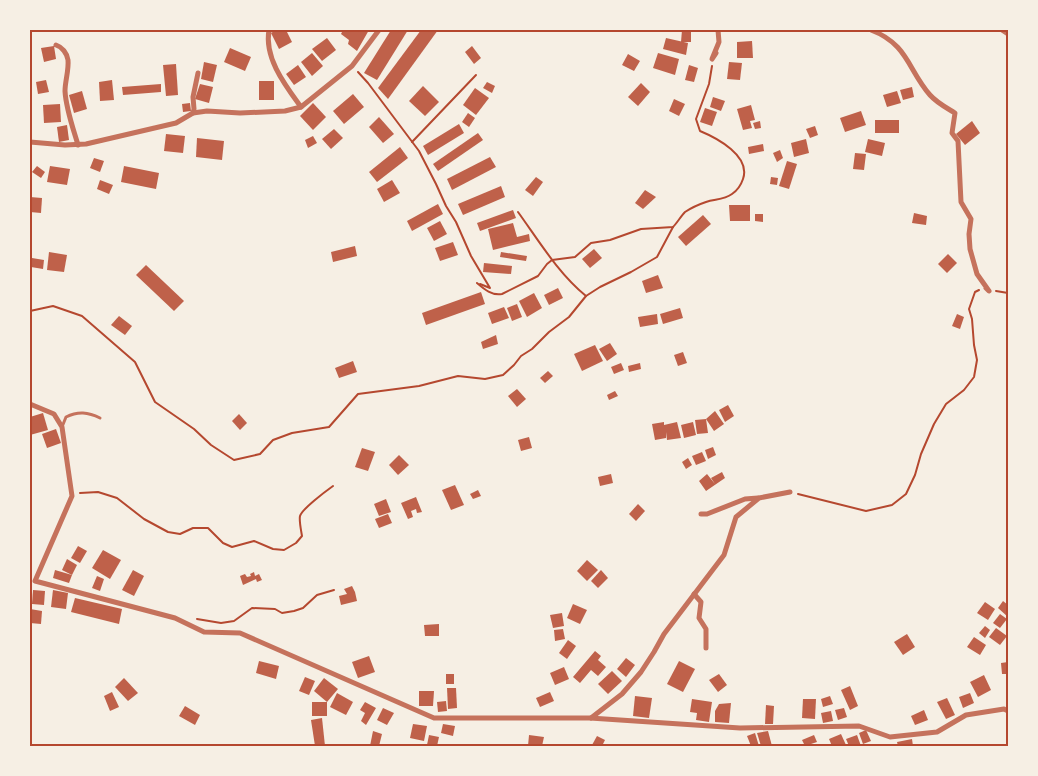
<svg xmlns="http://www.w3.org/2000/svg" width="1038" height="776" viewBox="0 0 1038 776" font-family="Signika,sans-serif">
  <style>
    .building { fill: #bf614a }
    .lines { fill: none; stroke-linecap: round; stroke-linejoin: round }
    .path { stroke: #b5482f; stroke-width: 2 }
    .service { stroke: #c5725c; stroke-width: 3 }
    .minor { stroke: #c5725c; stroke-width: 5 }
    .neatline { fill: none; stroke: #b5482f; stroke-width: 2 }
  </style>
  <rect width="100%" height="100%" fill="#f6efe4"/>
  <g class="building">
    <polygon points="276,30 286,30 292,42 279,49 271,33"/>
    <polygon points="343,30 369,30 357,51 348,44 349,40 341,34"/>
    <polygon points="391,30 408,30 377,80 364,73"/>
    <polygon points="421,30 438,30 388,99 378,88"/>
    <polygon points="682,30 691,30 691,42 681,42"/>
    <polygon points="327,38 336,50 322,61 312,49"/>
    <polygon points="666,38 688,43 686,55 663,49"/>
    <polygon points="752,41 753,58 737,58 737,42"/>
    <polygon points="54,46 56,59 44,62 41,48"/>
    <polygon points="472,46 481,58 474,64 465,52"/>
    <polygon points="230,48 251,57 245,71 224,62"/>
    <polygon points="312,53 323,66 312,76 301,62"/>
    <polygon points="658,53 679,59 675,75 653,68"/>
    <polygon points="628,54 640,61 634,71 622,65"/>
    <polygon points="204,62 217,65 213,82 201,79"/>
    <polygon points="729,62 742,63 740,80 727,79"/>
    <polygon points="176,64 178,95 166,96 163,65"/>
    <polygon points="298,65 306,77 294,85 286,74"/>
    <polygon points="689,65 698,68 694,82 685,80"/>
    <polygon points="46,80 49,92 38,94 36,82"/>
    <polygon points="112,80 114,100 100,101 99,82"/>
    <rect x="259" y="81" width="15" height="19"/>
    <polygon points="487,82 495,86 492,93 483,88"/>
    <polygon points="641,83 650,92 638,106 628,97"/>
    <polygon points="161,84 161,92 123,95 122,87"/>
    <polygon points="200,84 213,87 209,103 195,99"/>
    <polygon points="423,86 439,102 425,116 409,101"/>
    <polygon points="912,87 914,97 903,100 900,90"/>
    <polygon points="475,88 489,98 476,115 463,105"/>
    <polygon points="82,91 87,109 74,113 69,95"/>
    <polygon points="897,91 901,103 887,107 883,95"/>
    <polygon points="353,94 364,107 344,124 333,111"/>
    <polygon points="713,97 725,101 721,111 710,107"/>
    <polygon points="674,99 685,104 679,116 669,111"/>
    <polygon points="190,103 191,111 183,112 182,104"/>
    <polygon points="313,103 326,117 313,130 300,116"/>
    <polygon points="60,104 61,122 44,123 43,105"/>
    <polygon points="751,105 755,120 750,121 752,128 743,130 737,109"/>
    <polygon points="705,108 717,112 712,126 700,122"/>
    <polygon points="861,111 866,125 845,132 840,118"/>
    <polygon points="468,113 475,118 469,127 462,122"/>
    <polygon points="379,117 394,134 383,143 369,127"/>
    <rect x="875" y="120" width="24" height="13"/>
    <polygon points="760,121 761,128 755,129 753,123"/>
    <polygon points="972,121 980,133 965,145 956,134"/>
    <polygon points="459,124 464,133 428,155 423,146"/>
    <polygon points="67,125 69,140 59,142 57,127"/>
    <polygon points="815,126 818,135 810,138 806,129"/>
    <polygon points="334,129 343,138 331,149 322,139"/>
    <polygon points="478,133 483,140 438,171 433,164"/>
    <polygon points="166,134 185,136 183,153 164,151"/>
    <polygon points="313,136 317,143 308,148 305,140"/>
    <polygon points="197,138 224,141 222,160 196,157"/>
    <polygon points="806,139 809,153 794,157 791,143"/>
    <polygon points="868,139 885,143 882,156 865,152"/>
    <polygon points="763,144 764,151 749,154 748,147"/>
    <polygon points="400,147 408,158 377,182 369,172"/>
    <polygon points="780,150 783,158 777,162 773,153"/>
    <polygon points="855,153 866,154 864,170 853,169"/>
    <polygon points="490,157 496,167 452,190 447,179"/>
    <polygon points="94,158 104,161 100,172 90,168"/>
    <polygon points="787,161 797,164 789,189 779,186"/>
    <polygon points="37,166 45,172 41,178 32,172"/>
    <polygon points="50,166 70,169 67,185 47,182"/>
    <polygon points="124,166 159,173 156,189 121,182"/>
    <polygon points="536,177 543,182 533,196 525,190"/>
    <polygon points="771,177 778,178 777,185 770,184"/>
    <polygon points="100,180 113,185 109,194 97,189"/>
    <polygon points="392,180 400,193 384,202 377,189"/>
    <polygon points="501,186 505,197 463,215 458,204"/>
    <polygon points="645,190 656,197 643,209 635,203"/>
    <polygon points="30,197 42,198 41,213 30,212"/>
    <polygon points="438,204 443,214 412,231 407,221"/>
    <polygon points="729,205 750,205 750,221 730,221"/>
    <polygon points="513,210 516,218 480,231 477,223"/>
    <polygon points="914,213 927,216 926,225 912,223"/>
    <polygon points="755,214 763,214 763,222 755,221"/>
    <polygon points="703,215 711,224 686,246 678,237"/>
    <polygon points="440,221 447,234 434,241 427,228"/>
    <polygon points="513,223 517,237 529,234 530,241 493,250 488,229"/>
    <polygon points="453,242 458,255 440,261 435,248"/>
    <polygon points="355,246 357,256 333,262 331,252"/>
    <polygon points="594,249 602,258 590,268 582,259"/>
    <polygon points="49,252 67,255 64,272 47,270"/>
    <polygon points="501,252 527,256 526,261 500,257"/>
    <polygon points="948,254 957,263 947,273 938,264"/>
    <polygon points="32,258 44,260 43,269 31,267"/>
    <polygon points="484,263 512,266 511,274 483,272"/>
    <polygon points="146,265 184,301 174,311 136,275"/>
    <polygon points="658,275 663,288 646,293 642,281"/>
    <polygon points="558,288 563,298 549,305 544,295"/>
    <polygon points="481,292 485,304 426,325 422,313"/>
    <polygon points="534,293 542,308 527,317 519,301"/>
    <polygon points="517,304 522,317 512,321 507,308"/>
    <polygon points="504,307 509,318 492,324 488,313"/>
    <polygon points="680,308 683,318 663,324 660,314"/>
    <polygon points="657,314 658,324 640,327 638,317"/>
    <polygon points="957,314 964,317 960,329 952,326"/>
    <polygon points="119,316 132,326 125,335 111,325"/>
    <polygon points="496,335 498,344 483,349 481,342"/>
    <polygon points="610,343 617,354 607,361 599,349"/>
    <polygon points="595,345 603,361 582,371 574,354"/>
    <polygon points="683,352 687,363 678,366 674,355"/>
    <polygon points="353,361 357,372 339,378 335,368"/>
    <polygon points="621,363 624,370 614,374 611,367"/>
    <polygon points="640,363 641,369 629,372 628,366"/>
    <polygon points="548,371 553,376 545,383 540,378"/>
    <polygon points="517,389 526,399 517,407 508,396"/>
    <polygon points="615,391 618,396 609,400 607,395"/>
    <polygon points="728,405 734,416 725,422 719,410"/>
    <polygon points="715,411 724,424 714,431 706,419 708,433 697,434 695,420 706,419"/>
    <polygon points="43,413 48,430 30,435 30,417"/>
    <polygon points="239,414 247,423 240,430 232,421"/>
    <polygon points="664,422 664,425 677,422 681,438 667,440 666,432 666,438 655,440 652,424"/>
    <polygon points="693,422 696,435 684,438 681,425"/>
    <polygon points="56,429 61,443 47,448 42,434"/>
    <polygon points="529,437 532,448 521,451 518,440"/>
    <polygon points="713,447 716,455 708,459 705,450"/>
    <polygon points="362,448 375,452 368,471 355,467"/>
    <polygon points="702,452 706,461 696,465 692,456"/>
    <polygon points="399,455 409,465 398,475 389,465"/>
    <polygon points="688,458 692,465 686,469 682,462"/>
    <polygon points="722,472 725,478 706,491 699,481 707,474 715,484 711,478"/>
    <polygon points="611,474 613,483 600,486 598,477"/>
    <polygon points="455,485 464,505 451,510 442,490"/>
    <polygon points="478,490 481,496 473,499 470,494"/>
    <polygon points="416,497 422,512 417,513 416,509 411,511 413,517 408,519 401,503"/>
    <polygon points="386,499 391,512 379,516 374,504"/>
    <polygon points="638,504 645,511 636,521 629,514"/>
    <polygon points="388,514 392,523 379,528 375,519"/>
    <polygon points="78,546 87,551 80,563 71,558"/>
    <polygon points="103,550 121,560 110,579 92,568"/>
    <polygon points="67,559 77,565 72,575 62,570"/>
    <polygon points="587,560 598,570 587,581 577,571"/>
    <polygon points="55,570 72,575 69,583 53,578"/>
    <polygon points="133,570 144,576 134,596 122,590"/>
    <polygon points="601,570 608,578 598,588 591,581"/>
    <polygon points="254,572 255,576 259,574 262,580 257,582 256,579 243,585 240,576 245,574 247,577 251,576 250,574"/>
    <polygon points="97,576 104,579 100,591 92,588"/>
    <polygon points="352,586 355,592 357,601 341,605 339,596 347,594 344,589"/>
    <polygon points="33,590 45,591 44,605 32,604"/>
    <polygon points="53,590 68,593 66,609 51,607"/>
    <polygon points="75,598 122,609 119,624 71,612"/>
    <polygon points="1003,601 1008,605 1008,617 998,608"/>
    <polygon points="985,602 995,609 988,620 977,613"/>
    <polygon points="573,604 587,610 580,624 567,618"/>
    <polygon points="30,609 42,611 41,624 30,623"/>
    <polygon points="562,613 564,626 553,628 550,615"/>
    <polygon points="1000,614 1007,619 1000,628 993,623"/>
    <polygon points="439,624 439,636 425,636 424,625"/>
    <polygon points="985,626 990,630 985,638 979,633"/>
    <polygon points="996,628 1007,636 1000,645 989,637"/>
    <polygon points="563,629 565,639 555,641 554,630"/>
    <polygon points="907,634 915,647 903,655 894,642"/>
    <polygon points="974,637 986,645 980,655 967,647"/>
    <polygon points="568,640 576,646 567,659 559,653"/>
    <polygon points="595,651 601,656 598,660 606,667 598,676 591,670 580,683 573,677"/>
    <polygon points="369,656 375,672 358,678 352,662"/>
    <polygon points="626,658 635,665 626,677 617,669"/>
    <polygon points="259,661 279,666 276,679 256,673"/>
    <polygon points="679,661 695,669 683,692 667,684"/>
    <polygon points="1008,662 1008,674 1002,674 1001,663"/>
    <polygon points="564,667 569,679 555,685 550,673"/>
    <polygon points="612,671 622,681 608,694 598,684"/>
    <rect x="446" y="674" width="8" height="10"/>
    <polygon points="719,674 727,685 718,692 709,680"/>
    <polygon points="984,675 991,690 978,697 970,682"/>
    <polygon points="305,677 315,681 309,695 299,691"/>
    <polygon points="124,678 138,693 128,701 115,687"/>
    <polygon points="324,678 338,689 327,702 314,691"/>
    <polygon points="850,686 858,706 850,710 841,690"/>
    <polygon points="447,688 456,688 457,708 448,709"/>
    <polygon points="419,691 434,691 433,706 419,706"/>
    <polygon points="112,692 119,707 110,711 104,696"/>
    <polygon points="550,692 554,701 540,707 536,698"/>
    <polygon points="337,693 353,702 346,715 330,707"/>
    <polygon points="970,693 974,703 963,708 959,697"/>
    <polygon points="635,696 652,698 649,718 633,716"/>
    <polygon points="830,696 833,704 823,707 821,699"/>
    <polygon points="947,698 955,715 946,719 937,702"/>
    <polygon points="692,699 712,702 709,722 696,720 697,713 690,712"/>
    <polygon points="803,699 816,699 815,719 802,718"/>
    <polygon points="446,701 447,711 438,712 437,702"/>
    <rect x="312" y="702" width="15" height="14"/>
    <polygon points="365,702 376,708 366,725 361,721 365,713 360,710"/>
    <polygon points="731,703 729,723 715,722 715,711 719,704"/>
    <polygon points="766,705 774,706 773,724 765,724"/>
    <polygon points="185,706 200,715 195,725 179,716"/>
    <polygon points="383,708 394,713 387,725 377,720"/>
    <polygon points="844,708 847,717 838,720 835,710"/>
    <polygon points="924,710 928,720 915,725 911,716"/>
    <polygon points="831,711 833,721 823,723 821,713"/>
    <polygon points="322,718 325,746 315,746 311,720"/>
    <polygon points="413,724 427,726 424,741 410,738"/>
    <polygon points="443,724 455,726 453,736 441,733"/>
    <polygon points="866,730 871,741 863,744 859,733"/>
    <polygon points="373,731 382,734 379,746 370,746"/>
    <polygon points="768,731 772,746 761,746 757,733"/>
    <polygon points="755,733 759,746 751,746 747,736"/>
    <polygon points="841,734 846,745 844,746 832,746 829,739"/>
    <polygon points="429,735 439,737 437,746 427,745"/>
    <polygon points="529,735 544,737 542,746 528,746"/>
    <polygon points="814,735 817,742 805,746 802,740"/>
    <polygon points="857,735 861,746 849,746 846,739"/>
    <polygon points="597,736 605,740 602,746 592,745"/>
    <polygon points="912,739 913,746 898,746 897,742"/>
  </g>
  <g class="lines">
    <g class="path">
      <polyline points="358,72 368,83 419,151 436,184 446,206 456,222 471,256 490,288 480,284"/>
      <polyline points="412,142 476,75"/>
      <path d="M518,212c21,29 40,61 68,84"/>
      <path d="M477,283c7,6 15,13 25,11l36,-18 9,-12 5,-4 23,-3 16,-14 19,-3 31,-11 32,-2c4,-4 8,-11 12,-15 6,-4 15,-8 21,-10 9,-3 18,-2 26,-8 6,-4 9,-9 11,-15 8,-23 -26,-41 -43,-48l-4,-12 13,-35 3,-18"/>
      <polyline points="996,291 1008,293"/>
      <polyline points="30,311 53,306 82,316 135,362 155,402 194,429 211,445 234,460 260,454 273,440 292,433 329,427 358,394 419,386 458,376 485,379 503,375 514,365 521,356 532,349 549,332 569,317 586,296 600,287 631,272 657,257 673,227"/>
      <path d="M80,493l18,-1 19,6 27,21 24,13 12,2 13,-6h15l15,15 9,4 22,-6 19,8 11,1 12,-7 6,-7c-1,-6 -3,-15 -2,-20 2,-7 26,-25 33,-30"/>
      <polyline points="798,494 866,511 892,505 906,494 915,475 921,454 934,424 946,404 964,390 974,377 977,360 974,345 972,319 969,309 975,292 979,290"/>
      <polyline points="197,619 221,623 234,621 252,608 275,609 282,613 294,611 303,608 317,595 334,590"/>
    </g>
    <path class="service" d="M62,427l4,-10c12,-6 22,-5 34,1"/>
    <g class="minor">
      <path d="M269,30c-5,28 16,55 32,77"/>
      <path d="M871,30c37,14 37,40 59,65 7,8 17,13 25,18l-3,20 6,8 3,61 10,17 -2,15 1,15 7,25 12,17 -3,-3"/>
      <polyline points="1002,30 1008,34"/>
      <path d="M56,45c6,2 11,8 12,15 1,10 -3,21 -3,31 1,18 8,37 13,54"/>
      <polyline points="716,53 712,59 719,42 718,30"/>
      <polyline points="193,113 194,109 193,97 198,73"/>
      <polyline points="30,142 65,145 86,144 176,123 193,113 207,111 240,113 285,111 301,107 352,66 379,30"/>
      <polyline points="30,404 54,414 62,427 72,496 35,581 175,618 204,632 240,633 434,718 590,718 740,728 859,726 890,737 937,732 966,715 1004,709 1008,711"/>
      <polyline points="701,514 707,514 745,499 758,498"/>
      <polyline points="694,594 701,602 699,618 706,629 706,648"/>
      <polyline points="591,718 622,694 641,672 654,652 664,634 724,555 736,517 759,498 790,492"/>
    </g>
  </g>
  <rect width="1038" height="776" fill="none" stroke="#f6efe4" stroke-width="62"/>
  <rect x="31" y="31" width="976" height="714" class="neatline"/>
</svg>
